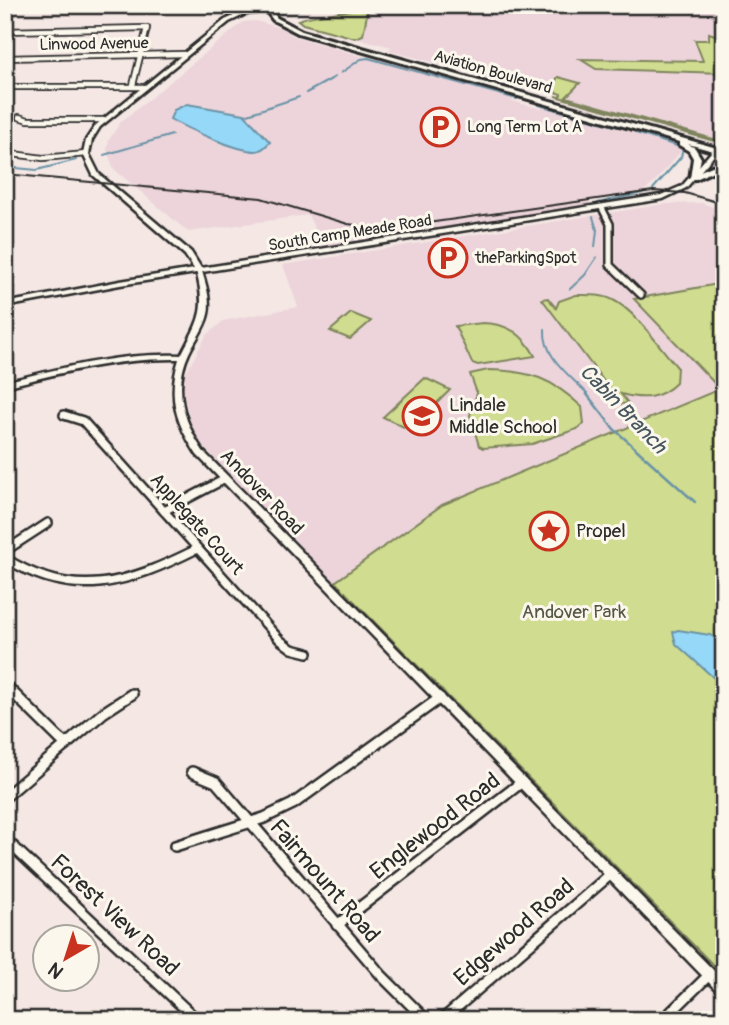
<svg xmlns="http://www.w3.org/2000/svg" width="729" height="1025" viewBox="0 0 729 1025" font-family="Pangolin,sans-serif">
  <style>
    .built { fill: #ecd4da }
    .green { fill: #d0dc8f; stroke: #7e845d; stroke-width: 2 }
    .water { fill: #96d8f8; stroke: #6b93a6; stroke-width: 2 }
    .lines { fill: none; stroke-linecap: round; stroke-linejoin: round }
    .stream-far1 { stroke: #6b93a6; stroke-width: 2 }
    .stream { stroke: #6b93a6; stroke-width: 2.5 }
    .minor-far3-casing { stroke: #2b2b2b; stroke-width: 8 }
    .minor-far2-casing { stroke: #2b2b2b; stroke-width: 10 }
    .minor-far1-casing { stroke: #2b2b2b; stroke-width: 12 }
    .minor-casing { stroke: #2b2b2b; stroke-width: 14 }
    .tertiary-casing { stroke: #2b2b2b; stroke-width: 5 }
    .secondary-casing { stroke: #2b2b2b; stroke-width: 5 }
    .primary-casing { stroke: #2b2b2b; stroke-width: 6 }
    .minor-far3 { stroke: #fbf7ec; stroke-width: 4.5 }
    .minor-far2 { stroke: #fbf7ec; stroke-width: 5 }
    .minor-far1 { stroke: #fbf7ec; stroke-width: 7 }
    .minor { stroke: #fbf7ec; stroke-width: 9 }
    .tertiary { fill: #fbf7ec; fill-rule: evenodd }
    .secondary { fill: #fbf7ec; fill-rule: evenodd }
    .primary { fill: #fbf7ec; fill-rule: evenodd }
    .tram { stroke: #2b2b2b; stroke-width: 2 }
    .labels { text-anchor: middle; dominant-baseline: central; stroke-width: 6; stroke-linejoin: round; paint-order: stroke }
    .far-street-label { font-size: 16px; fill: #2b2b2b; stroke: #fbf7ec }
    .far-poi-label { font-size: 16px; fill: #2b2b2b; stroke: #fbf7ec; text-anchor: start }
    .poi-label { font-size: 19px; fill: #2b2b2b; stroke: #fbf7ec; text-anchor: start }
    .street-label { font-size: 19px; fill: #2b2b2b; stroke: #fbf7ec }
    .park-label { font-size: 19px; fill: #545744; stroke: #fbf7ec }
    .water-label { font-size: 21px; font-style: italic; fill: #46565e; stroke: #fbf7ec }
    .near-street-label { font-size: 23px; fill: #2b2b2b; stroke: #fbf7ec }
  </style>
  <rect width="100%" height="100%" fill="#f4e7e4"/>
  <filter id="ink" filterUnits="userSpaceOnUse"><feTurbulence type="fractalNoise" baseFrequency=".0143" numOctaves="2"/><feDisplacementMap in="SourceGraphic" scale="14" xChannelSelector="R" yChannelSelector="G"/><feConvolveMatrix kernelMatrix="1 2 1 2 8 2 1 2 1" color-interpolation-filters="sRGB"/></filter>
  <g filter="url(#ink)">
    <g class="built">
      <polygon points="351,5 724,5 724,142 564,97 560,92 531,84 526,88 388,50 392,47 300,24 356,11"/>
      <polygon points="256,21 281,28 296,37 375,60 380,56 518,96 512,101 541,109 544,106 674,143 679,145 681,151 652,185 642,192 588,200 591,205 323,246 308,215 188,232 114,169 107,150 109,140 120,123 243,22"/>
      <polygon points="701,203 724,211 724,283 638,300 724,388 442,505 335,582 220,465 201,444 191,425 183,391 184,377 206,336 223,321 298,307 283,265 665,204"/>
    </g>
    <g class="green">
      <path d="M344,5h32l-8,4 -5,26 -8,3 -52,-14 -5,-4c17,-6 33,-6 52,-10z"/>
      <polygon points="709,33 724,38 724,73 596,69 580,59 703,61 695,40 709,40"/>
      <polygon points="558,77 580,83 566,97 724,142 724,144 555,96 560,97 561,94 550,90"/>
      <polygon points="724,283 724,976 335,582 442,505 720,389 634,299"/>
      <path d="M576,295c12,0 26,-1 37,5 22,10 48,49 64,67l-1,16c-16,16 -33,17 -55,11l7,9 -7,1 -79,-105 6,-1 8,10 3,-7z"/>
      <polygon points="351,313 371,321 350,339 330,331"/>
      <path d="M483,323c26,1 40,11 52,33l-57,9 -6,-2 -17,-37z"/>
      <path d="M488,370c43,1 63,8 94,37l2,17 -7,5 -45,15 -49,4 -4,-2 -9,-31 7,-22 -7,-19z"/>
      <polygon points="425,378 450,390 410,430 383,417"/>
    </g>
    <g class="water">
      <path d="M187,104l57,10 26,28c-4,4 -8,9 -14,9 -19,0 -69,-22 -86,-32l4,-9z"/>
      <polygon points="678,630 710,635 724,643 724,687 676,644 673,632"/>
    </g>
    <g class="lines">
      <g class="stream-far1">
        <polyline points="341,73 361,59 368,58 517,99"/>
        <polyline points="306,93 335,77"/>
        <polyline points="539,105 618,127"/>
        <polyline points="245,115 299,97"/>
        <polyline points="636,133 683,148 681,157 653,189"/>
        <polyline points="104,155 172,135"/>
        <polyline points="5,167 37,170 76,160"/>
        <polyline points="598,203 642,193"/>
        <polyline points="593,217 597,230 595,247"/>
        <polyline points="570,289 585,275 597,257"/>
        <path d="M545,329c-2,28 25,47 43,65"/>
      </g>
      <polyline class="stream" points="586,393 614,429 695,502"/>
      <defs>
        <g id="minor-far3">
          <polyline points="208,5 237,15"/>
          <polyline points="504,5 504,9"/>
          <polyline points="5,31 147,28 133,85"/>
          <polyline points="5,58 184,54"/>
          <polyline points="5,87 144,87"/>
          <polyline points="19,117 28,120 103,120"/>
          <polyline points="5,153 43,158 86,154"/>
        </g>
        <polyline id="minor-far2" points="602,208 610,224 610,265 641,295"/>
        <g id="minor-far1">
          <polyline points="64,415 83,421 280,640 292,649 308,653"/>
          <polyline points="164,511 225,479"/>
          <polyline points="5,551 48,523"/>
          <path d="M5,558c69,44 124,25 192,-9"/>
        </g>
        <g id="minor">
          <polyline points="5,685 66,745"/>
          <polyline points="192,772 216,782 382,976 426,1020"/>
          <polyline points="5,797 103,713 132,694"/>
          <polyline points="5,839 197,1020"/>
          <polyline points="175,846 264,818 293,804 440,698"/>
          <polyline points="337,925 522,782"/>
          <polyline points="442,1020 612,873"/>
          <polyline points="663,1020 709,975"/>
        </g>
        <path id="tertiary" d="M199,269l3,2c4,14 9,28 6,43 -3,14 -13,26 -19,39 -16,34 -6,68 14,98l521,530v15l-4,-2 -523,-539c-21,-32 -30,-58 -18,-96 -60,-1 -116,13 -174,28v-5c59,-15 115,-29 176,-27 18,-35 26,-44 15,-84z"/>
        <polygon id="secondary" points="275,7 277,8 277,10 246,14 229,22 100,127 92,140 89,154 99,174 191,252 201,268 661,195 682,186 718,144 723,145 686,188 663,199 120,285 5,307 5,303 120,281 194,269 185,255 93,175 83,154 86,140 96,125 225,20 243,12"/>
        <polygon id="primary" points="262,5 268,5 277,18 302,31 724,150 724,154 688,144 695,148 701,158 698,172 724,161 724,166 696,179 690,179 693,158 689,151 679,145 679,142 298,33 273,20"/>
      </defs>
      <use href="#minor-far3" class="minor-far3-casing"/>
      <use href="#minor-far2" class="minor-far2-casing"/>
      <use href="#minor-far1" class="minor-far1-casing"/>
      <use href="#minor" class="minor-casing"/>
      <use href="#tertiary" class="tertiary-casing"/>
      <use href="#secondary" class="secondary-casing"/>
      <use href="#primary" class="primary-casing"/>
      <use href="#minor-far3" class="minor-far3"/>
      <use href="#minor-far2" class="minor-far2"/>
      <use href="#minor-far1" class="minor-far1"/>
      <use href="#minor" class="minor"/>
      <use href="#tertiary" class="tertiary"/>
      <use href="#secondary" class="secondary"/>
      <use href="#primary" class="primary"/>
      <polyline class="tram" points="5,174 261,198 348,224 385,229 653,191 685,193 724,204"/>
    </g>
  </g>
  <defs>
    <symbol id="parking-ring" viewBox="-11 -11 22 22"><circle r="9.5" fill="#fbf7ec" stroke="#c8321e" stroke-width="1.5"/><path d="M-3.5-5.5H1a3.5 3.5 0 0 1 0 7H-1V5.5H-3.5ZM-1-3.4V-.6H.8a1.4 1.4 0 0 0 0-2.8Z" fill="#c8321e"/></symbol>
    <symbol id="school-ring" viewBox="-11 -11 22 22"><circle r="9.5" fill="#fbf7ec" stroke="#c8321e" stroke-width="1.5"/><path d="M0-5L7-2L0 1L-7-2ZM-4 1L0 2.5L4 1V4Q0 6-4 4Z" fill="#c8321e"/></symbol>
    <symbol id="sight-ring" viewBox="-11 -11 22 22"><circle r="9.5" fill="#fbf7ec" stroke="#c8321e" stroke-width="1.5"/><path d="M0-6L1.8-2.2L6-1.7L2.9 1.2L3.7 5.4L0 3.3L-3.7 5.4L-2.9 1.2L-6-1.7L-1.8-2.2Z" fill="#c8321e"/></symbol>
  </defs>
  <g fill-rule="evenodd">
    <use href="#parking-ring" x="418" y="105" width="44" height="44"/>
    <use href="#parking-ring" x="426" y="236" width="44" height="44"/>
    <use href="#school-ring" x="400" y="394" width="44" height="44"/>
    <use href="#sight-ring" x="527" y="509" width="44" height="44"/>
  </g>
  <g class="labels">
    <g class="far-street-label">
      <text transform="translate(94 44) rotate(-1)">Linwood Avenue</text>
      <text transform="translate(493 72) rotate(16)">Aviation Boulevard</text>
      <text transform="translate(350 233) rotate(-9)">South Camp Meade Road</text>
    </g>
    <g class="far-poi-label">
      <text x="467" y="127">Long Term Lot A</text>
      <text x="475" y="258">theParkingSpot</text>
    </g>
    <g class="poi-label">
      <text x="449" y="405">Lindale<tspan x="449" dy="22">Middle School</tspan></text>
      <text x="576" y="531">Propel</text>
    </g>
    <g class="street-label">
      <text transform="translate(262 492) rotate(46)">Andover Road</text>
      <text transform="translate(197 524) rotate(48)">Applegate Court</text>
    </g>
    <g class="park-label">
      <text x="574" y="612">Andover Park</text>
    </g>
    <g class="water-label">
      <text transform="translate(623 409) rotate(46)">Cabin Branch</text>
    </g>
    <g class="near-street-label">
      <text transform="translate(435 826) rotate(-38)">Englewood Road</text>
      <text transform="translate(325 881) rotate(49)">Fairmount Road</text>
      <text transform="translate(115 915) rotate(43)">Forest View Road</text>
      <text transform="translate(514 932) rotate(-41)">Edgewood Road</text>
    </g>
  </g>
  <rect width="729" height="1025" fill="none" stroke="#fbf7ec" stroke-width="28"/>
  <rect x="14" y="14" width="701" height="997" fill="none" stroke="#2b2b2b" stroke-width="2.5" filter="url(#ink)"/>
  <g transform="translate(66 958) rotate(219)"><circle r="33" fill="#fbf7ec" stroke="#a8a59f" stroke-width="2"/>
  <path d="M0-5L12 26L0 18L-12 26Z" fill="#c8321e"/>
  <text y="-10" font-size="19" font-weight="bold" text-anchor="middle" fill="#2b2b2b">N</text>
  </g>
</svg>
